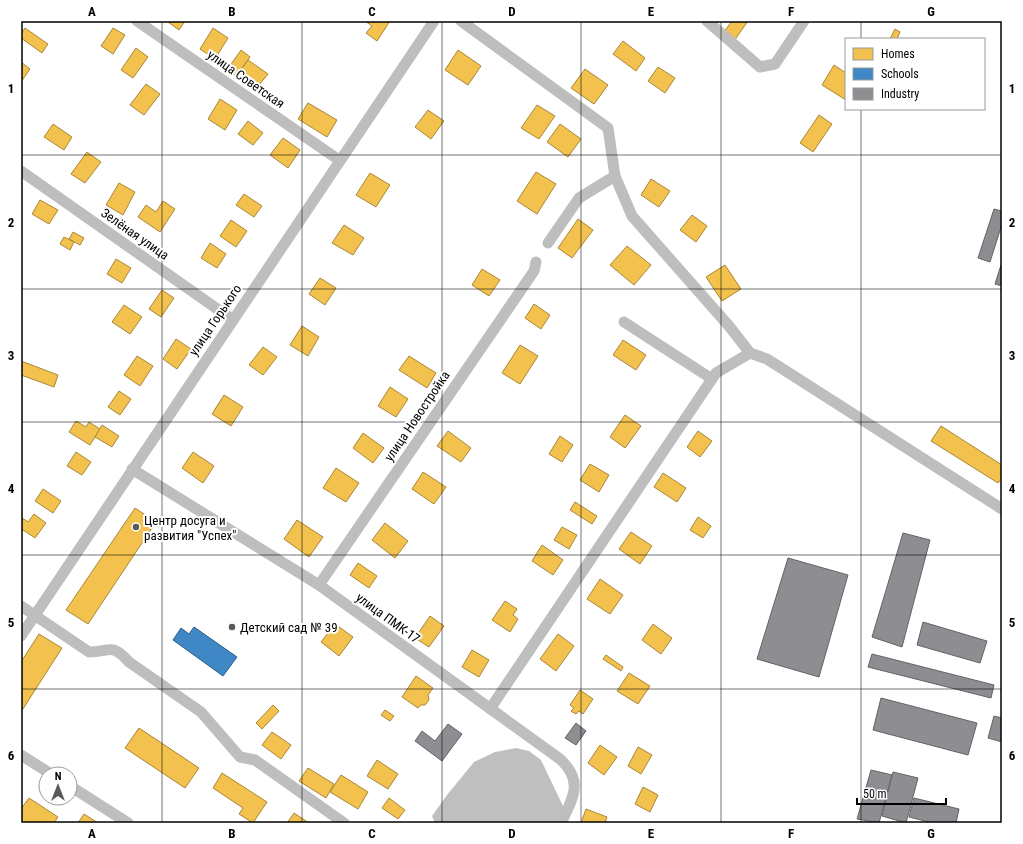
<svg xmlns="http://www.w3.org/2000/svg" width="1023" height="844" viewBox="0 0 1023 844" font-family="'Roboto Condensed',sans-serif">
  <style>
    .water { fill: #bfbfbf }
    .homes { fill: #f2c14e; stroke: #a98737 }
    .schools { fill: #3f88c5; stroke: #2c5f8a }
    .industry { fill: #8d8d92; stroke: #636366 }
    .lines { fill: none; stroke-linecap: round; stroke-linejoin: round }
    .minor { stroke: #bebebe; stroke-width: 11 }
    .grid { fill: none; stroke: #000; stroke-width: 1; stroke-opacity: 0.55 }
    .poi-dot { fill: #595959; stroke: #fff; stroke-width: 1.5 }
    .labels { text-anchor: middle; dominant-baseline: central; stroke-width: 4; stroke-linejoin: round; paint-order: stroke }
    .street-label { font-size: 13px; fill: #000; stroke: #fff }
    .poi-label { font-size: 13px; fill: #000; stroke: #fff; text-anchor: start }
    .neatline { fill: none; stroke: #000; stroke-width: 1.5 }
    .grid-label { font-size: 13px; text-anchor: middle; font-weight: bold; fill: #000 }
  </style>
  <rect width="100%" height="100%" fill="#fff"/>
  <polygon class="water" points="516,748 529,751 541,760 563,806 562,816 558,823 435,823 432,816 447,795 474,762 495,752"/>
  <g class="homes">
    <polygon points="169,21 185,21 179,30 168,22"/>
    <polygon points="365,21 390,21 377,41 366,33 372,26"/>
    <polygon points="732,21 748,21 734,41 723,33"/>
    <polygon points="25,28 48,44 42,53 21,38 21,34"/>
    <polygon points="113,28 125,35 113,54 101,46"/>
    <polygon points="213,28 228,38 215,59 200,49"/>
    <polygon points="895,29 900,32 897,39 890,39"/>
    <polygon points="623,41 645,58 636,71 613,54"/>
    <polygon points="136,48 148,57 133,78 121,70"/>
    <polygon points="241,50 250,57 236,76 227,70"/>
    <polygon points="458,50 481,66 468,85 445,70"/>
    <polygon points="248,60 268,74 259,85 240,71"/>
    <polygon points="21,62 30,69 21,82"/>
    <polygon points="834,65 846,73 846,100 822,85"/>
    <polygon points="658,67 675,78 665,93 648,81"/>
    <polygon points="585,69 608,85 594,104 571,88"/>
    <polygon points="146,84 160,94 144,115 130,105"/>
    <polygon points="220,99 237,110 225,130 208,119"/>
    <polygon points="308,103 337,120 327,137 298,119"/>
    <polygon points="537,105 555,116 539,139 521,128"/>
    <polygon points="428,110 444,121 431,139 415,127"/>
    <polygon points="819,115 832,124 813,152 800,143"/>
    <polygon points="248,121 263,133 253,145 238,134"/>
    <polygon points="53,124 72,137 64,150 44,137"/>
    <polygon points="560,124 581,139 568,157 547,142"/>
    <polygon points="283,138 300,150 288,168 270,155"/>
    <polygon points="87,152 101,162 85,183 71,174"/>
    <polygon points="536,172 556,184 537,214 517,201"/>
    <polygon points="370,173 390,185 376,207 356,195"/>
    <polygon points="651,179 670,191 659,207 641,195"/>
    <polygon points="119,183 135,192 123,215 106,205"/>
    <polygon points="244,194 262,206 254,217 236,205"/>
    <polygon points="40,200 58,210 49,224 32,214"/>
    <polygon points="163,201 175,209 160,232 138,217 146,205 156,212"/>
    <polygon points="692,215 707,226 696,242 680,230"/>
    <polygon points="578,219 593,230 572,258 558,248"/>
    <polygon points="231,220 247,231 236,247 220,236"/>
    <polygon points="344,225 364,238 353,255 332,243"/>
    <polygon points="73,232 84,238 80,245 69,239"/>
    <polygon points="64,237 74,242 70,250 60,244"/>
    <polygon points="210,243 226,254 217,268 201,258"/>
    <polygon points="627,246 651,265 634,285 610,265"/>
    <polygon points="116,259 131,268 122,283 107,274"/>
    <polygon points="725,265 741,289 722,301 706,277"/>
    <polygon points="482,269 500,280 489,296 472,285"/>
    <polygon points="320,278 336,288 325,305 309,294"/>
    <polygon points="162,290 174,298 161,317 149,309"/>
    <polygon points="534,304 550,315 541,329 525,318"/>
    <polygon points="124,305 142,317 130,334 112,322"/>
    <polygon points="302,326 319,337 308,356 290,345"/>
    <polygon points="176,339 191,349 177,369 163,359"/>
    <polygon points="623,340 646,355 636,370 613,355"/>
    <polygon points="520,345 538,356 520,384 502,373"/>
    <polygon points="263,347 277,357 263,375 249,365"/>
    <polygon points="137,356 153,366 140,386 124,375"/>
    <polygon points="409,356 436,373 427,388 399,370"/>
    <polygon points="21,361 58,375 54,387 21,375"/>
    <polygon points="390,387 408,399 396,417 378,406"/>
    <polygon points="119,391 131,399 120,415 108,407"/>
    <polygon points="224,395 243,407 231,426 212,414"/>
    <polygon points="625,415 641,426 625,448 610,437"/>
    <polygon points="76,421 86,427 89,422 100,429 90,445 69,432"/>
    <polygon points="102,425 119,436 112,447 95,437"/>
    <polygon points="941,426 1002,465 1002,478 998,483 931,441"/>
    <polygon points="448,431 471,448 461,462 437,446"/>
    <polygon points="698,431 712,441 700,457 687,447"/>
    <polygon points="363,433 384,448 373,463 353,448"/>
    <polygon points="560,436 573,445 562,462 549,454"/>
    <polygon points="76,452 91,462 82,475 67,466"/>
    <polygon points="193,452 214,466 203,483 182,468"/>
    <polygon points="590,464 609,475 599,492 580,480"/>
    <polygon points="336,468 359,483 346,502 323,488"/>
    <polygon points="423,472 446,487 434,504 412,489"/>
    <polygon points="663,473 686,488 677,502 654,487"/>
    <polygon points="43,489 61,501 53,513 35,501"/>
    <polygon points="575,502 597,516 592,524 570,510"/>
    <polygon points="135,508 156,522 88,624 66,610"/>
    <polygon points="34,514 46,523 35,538 23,530 21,533 21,517 28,522"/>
    <polygon points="698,517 711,526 703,538 690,530"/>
    <polygon points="297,520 323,537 309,557 284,539"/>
    <polygon points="385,523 408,541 395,558 372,540"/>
    <polygon points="562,527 577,535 569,549 554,540"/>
    <polygon points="631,532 652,546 640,564 619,549"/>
    <polygon points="542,545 563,560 553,575 532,561"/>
    <polygon points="358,563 377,576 369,588 350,575"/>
    <polygon points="600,579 623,595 610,614 587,599"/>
    <polygon points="505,601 517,609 513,615 518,619 510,632 492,620"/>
    <polygon points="430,616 444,626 429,647 415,638"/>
    <polygon points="335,624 353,637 339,656 321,642"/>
    <polygon points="653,624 672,638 661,654 642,640"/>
    <polygon points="39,634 62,648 21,712 21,662"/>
    <polygon points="558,634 574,646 556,671 540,659"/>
    <polygon points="472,650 489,660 479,677 462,667"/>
    <polygon points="606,655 623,667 621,671 603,659"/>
    <polygon points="629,673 650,686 638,704 617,691"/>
    <polygon points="416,676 433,688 428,695 429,700 425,705 421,705 418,708 402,697"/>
    <polygon points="580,690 593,699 583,714 579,711 576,714 571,711 574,708 570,705"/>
    <polygon points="273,705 279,711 262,729 256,723"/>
    <polygon points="385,710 394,716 390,721 381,715"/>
    <polygon points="139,728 199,768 185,788 125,748"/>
    <polygon points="272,732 291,745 281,759 262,745"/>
    <polygon points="600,745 617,757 604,775 588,763"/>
    <polygon points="638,747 652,755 641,774 628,766"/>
    <polygon points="377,760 398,774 388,789 367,776"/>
    <polygon points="308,768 334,784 326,798 299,781"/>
    <polygon points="222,773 267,802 253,823 239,814 243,808 213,788"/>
    <polygon points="341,775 368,792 358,809 330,792"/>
    <polygon points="643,787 658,795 650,812 635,804"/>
    <polygon points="29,798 58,817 54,823 21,823 21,809"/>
    <polygon points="389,798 405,810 398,819 382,808"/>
    <polygon points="586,809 607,817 605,823 581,823"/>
    <polygon points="294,813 309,823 287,823"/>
    <polygon points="84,814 98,823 78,823"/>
  </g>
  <polygon class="schools" points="194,627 237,657 223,676 173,640 181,628 189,634"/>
  <g class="industry">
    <polygon points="994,209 1002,211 1002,224 990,262 978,258"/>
    <polygon points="1001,265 1002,266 1002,286 995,284"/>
    <polygon points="903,533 930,540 902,647 872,637"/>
    <polygon points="788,558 848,575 819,677 757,659"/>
    <polygon points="923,622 987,641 980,663 917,645"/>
    <polygon points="872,654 994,685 991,698 868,667"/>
    <polygon points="881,698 977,723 968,755 873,730"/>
    <polygon points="994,716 1002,718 1002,742 988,738"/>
    <polygon points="576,723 586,731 576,745 565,738"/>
    <polygon points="448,724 462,734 442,761 415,741 422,731 435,741"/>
    <polygon points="871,770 892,775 879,823 857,819"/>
    <polygon points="893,772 918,778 906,823 882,816"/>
    <polygon points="914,798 959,809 956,823 933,823 909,817"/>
  </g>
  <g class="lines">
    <g class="minor">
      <polyline points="137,21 339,160"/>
      <polyline points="461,21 608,128 615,176 632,216 729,326 750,353 767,359 1002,509"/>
      <polyline points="707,21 760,67 775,64 804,21"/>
      <polyline points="21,171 233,320"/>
      <polyline points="548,243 579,198 615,176"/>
      <polyline points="624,322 712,379"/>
      <path d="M132,469l187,116 241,174c24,22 13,39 1,64"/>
      <polyline points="319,585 534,271 536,262"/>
      <path d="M21,606l68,46c22,0 22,-10 40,10l72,50 39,45 15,3 89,63"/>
      <polyline points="21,636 434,21"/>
      <polyline points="490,709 716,373 750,353"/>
      <polyline points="21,755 51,774"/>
      <polyline points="70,786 128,823"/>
    </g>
  </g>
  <path class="grid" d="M162,21v802M302,21v802M442,21v802M581,21v802M721,21v802M861,21v18M861,109v714M21,155h981M21,289h981M21,422h981M21,555h981M21,689h981"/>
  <g class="poi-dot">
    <circle cx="136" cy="527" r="4"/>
    <circle cx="232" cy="627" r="4"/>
  </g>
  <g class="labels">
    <g class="street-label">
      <text transform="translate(246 79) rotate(35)">улица Советская</text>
      <text transform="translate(135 234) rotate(35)">Зелёная улица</text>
      <text transform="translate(215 320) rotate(-56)">улица Горького</text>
      <text transform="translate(417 416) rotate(-56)">улица Новостройка</text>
      <text transform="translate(388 618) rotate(36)">улица ПМК-17</text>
    </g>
    <g class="poi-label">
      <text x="144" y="520">Центр досуга и<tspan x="144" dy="15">развития "Успех"</tspan></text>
      <text x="240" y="627">Детский сад № 39</text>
    </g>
  </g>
  <rect width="1023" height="844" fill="none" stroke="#ffffff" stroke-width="44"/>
  <rect x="845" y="38" width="140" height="72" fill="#ffffff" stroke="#999999"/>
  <rect x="853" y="48" width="20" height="12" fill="#f2c14e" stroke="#999999"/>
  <text x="881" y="58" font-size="12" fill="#000000">Homes</text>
  <rect x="853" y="68" width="20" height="12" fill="#3f88c5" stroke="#999999"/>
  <text x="881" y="78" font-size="12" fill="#000000">Schools</text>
  <rect x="853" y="88" width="20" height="12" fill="#8d8d92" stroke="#999999"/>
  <text x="881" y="98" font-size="12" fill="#000000">Industry</text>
  <g transform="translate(58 786)"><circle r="19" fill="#ffffff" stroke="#999999"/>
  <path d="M0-3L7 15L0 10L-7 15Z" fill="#595959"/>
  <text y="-6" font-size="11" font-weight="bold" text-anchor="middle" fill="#000000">N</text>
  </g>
  <path d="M857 798v6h89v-6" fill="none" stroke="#000000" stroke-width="2"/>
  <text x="863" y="798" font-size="12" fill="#000000" stroke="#ffffff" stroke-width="3" paint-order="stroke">50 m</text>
  <rect x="22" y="22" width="979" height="800" class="neatline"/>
  <g class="grid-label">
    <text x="92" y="16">A</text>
    <text x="232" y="16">B</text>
    <text x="372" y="16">C</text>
    <text x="512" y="16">D</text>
    <text x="651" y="16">E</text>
    <text x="791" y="16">F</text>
    <text x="931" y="16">G</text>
    <text x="11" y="93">1</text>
    <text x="1012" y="93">1</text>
    <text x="11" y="227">2</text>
    <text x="1012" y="227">2</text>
    <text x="11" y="360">3</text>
    <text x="1012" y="360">3</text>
    <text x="11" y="493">4</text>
    <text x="1012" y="493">4</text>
    <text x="11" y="627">5</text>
    <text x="1012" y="627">5</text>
    <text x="11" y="760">6</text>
    <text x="1012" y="760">6</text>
    <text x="92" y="838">A</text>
    <text x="232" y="838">B</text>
    <text x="372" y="838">C</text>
    <text x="512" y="838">D</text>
    <text x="651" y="838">E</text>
    <text x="791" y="838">F</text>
    <text x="931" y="838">G</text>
  </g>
</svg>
